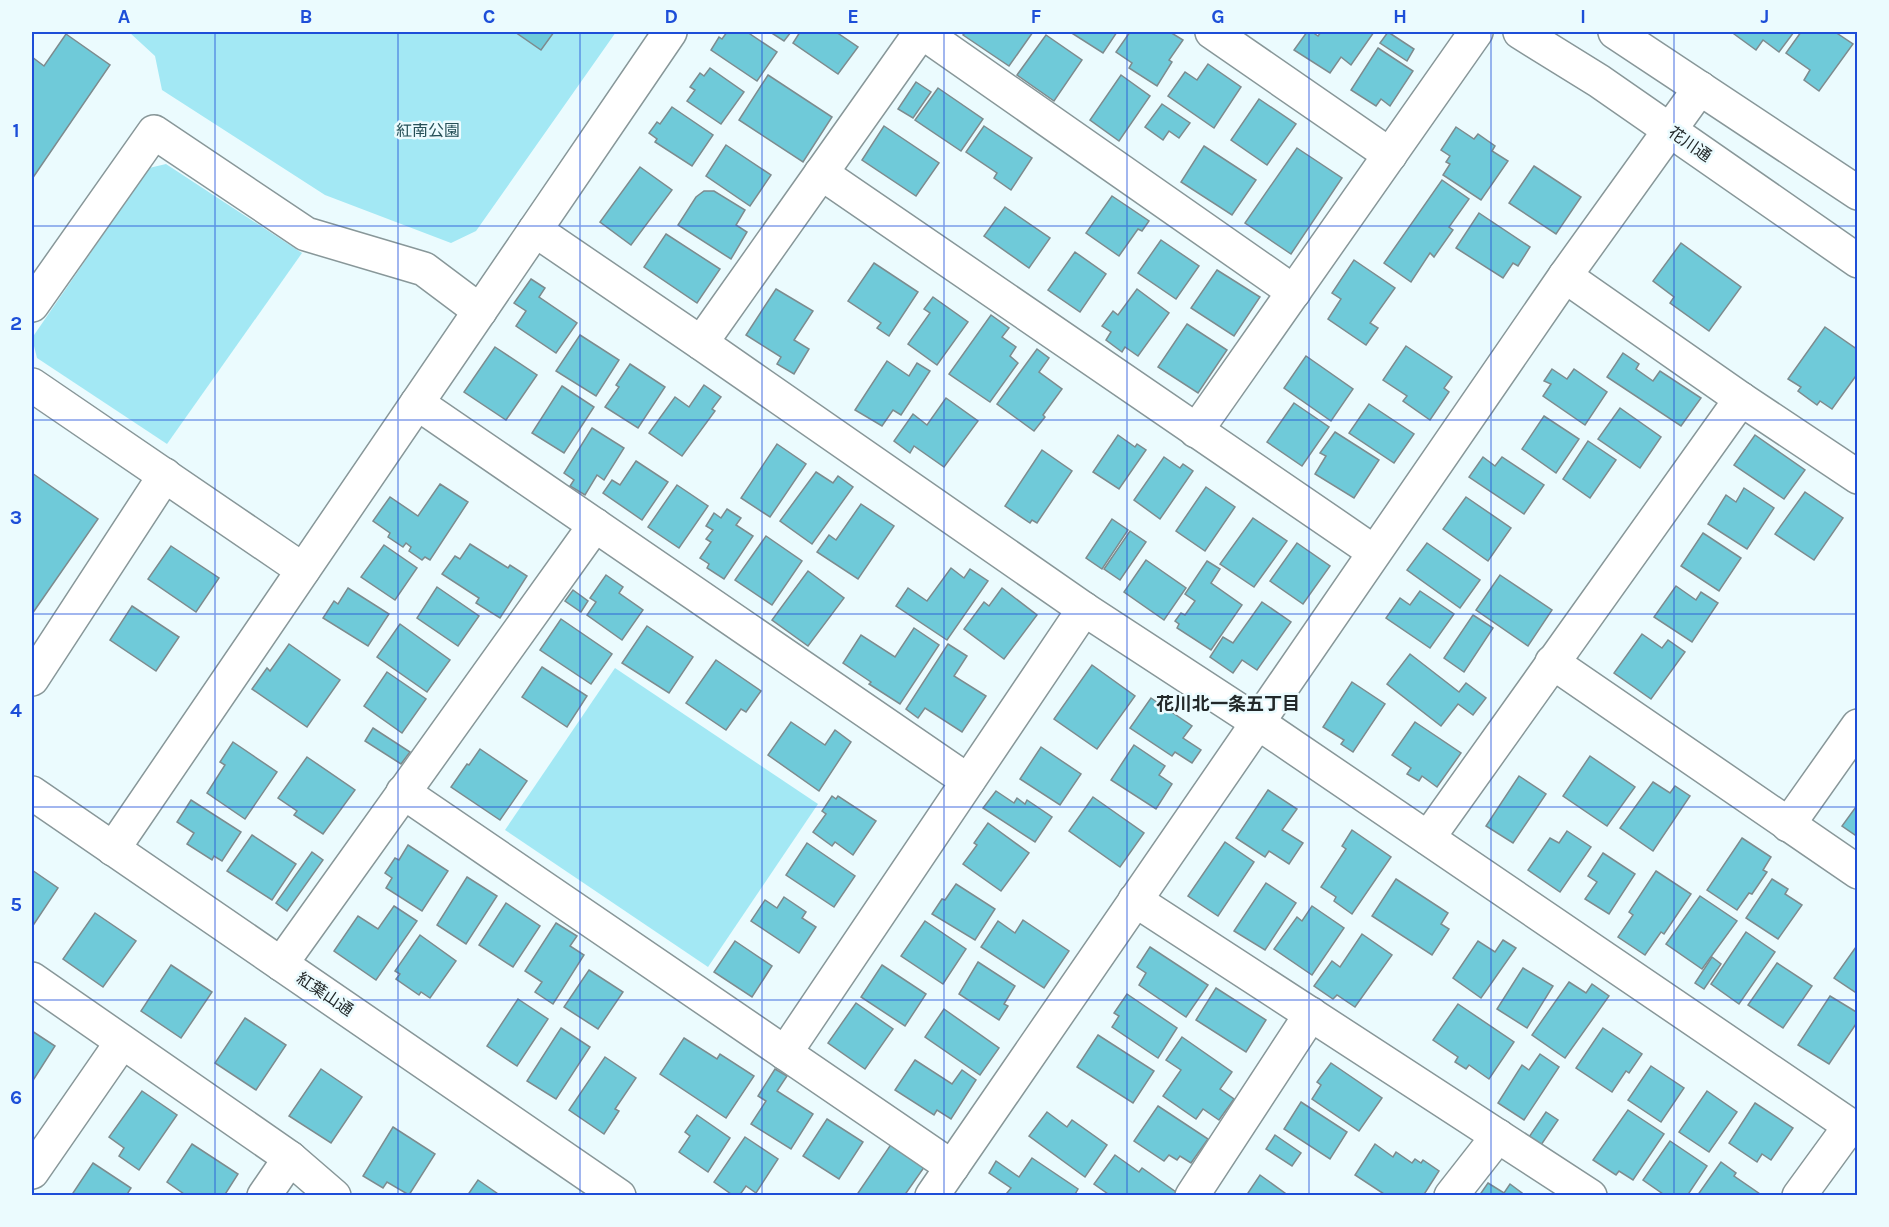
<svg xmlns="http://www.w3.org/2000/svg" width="1889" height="1227" viewBox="0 0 1889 1227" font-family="Karla,'Noto Sans JP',sans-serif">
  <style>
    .green { fill: #a3e8f4 }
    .building { fill: #6fcad9; stroke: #7d8b8e; stroke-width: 1.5 }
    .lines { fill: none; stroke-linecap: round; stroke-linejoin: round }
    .minor-casing { stroke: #889799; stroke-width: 36 }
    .minor { stroke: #fff; stroke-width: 33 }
    .grid { fill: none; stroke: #1d4ed8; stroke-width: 1.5; stroke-opacity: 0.55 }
    .labels { text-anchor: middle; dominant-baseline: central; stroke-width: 5; stroke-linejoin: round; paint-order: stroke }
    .park-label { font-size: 16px; fill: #265057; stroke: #ebfbfe }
    .street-label { font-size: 16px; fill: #222829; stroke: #ebfbfe }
    .neighbourhood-label { font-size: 18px; font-weight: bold; fill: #222829; stroke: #ebfbfe }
    .neatline { fill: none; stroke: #1d4ed8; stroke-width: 2 }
    .grid-label { font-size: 20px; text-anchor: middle; font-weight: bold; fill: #1d4ed8 }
  </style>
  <rect width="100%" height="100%" fill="#ebfbfe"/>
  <g class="green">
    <polygon points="129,32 616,32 476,231 451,243 325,195 162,90 155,56"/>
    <polygon points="166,164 302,253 167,444 37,358 32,338 149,168"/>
    <polygon points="615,668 818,804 708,967 505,830"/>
  </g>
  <g class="building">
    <polygon points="515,32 554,32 541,50"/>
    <polygon points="727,32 747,32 777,52 757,81 711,50 719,37 722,39"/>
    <polygon points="770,32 791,32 784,41"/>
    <polygon points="800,32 836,32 858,47 838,74 793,43"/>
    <polygon points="966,32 1033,32 1009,66 963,35"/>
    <polygon points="1070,32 1117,32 1103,53"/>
    <polygon points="1130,32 1170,32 1183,40 1169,60 1172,62 1157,86 1129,68 1132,63 1116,52"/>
    <polygon points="1307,32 1312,32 1318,36 1321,32 1374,32 1351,65 1341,57 1330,73 1294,50"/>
    <polygon points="1388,32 1414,49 1407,61 1380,43"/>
    <polygon points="1736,32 1794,32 1779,52 1763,40 1756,50 1734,34"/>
    <polygon points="1801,32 1835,32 1853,44 1819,91 1804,80 1810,70 1786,53"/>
    <polygon points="66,34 110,65 32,179 32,57 44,66"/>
    <polygon points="1046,35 1082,60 1054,101 1017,75"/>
    <polygon points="1378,48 1413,71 1390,106 1381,99 1376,106 1351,90"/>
    <polygon points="1208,64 1241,87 1214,128 1168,96 1185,72 1197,80"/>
    <polygon points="710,68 744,92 721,124 687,101 695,90 690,87 700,73 704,76"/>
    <polygon points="768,75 832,117 803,162 739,120"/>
    <polygon points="1121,75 1150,96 1119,141 1090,120"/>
    <polygon points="916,82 931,92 913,118 898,109"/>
    <polygon points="938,88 983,119 961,151 915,120"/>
    <polygon points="1259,99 1296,124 1267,165 1231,140"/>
    <polygon points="1162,104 1190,123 1179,138 1169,131 1163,140 1145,127"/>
    <polygon points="672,107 713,135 692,166 655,142 657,139 649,133 657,122 660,124"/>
    <polygon points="884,126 939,163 916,196 862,160"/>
    <polygon points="984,126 1032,158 1011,190 994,178 997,173 966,152"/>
    <polygon points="1456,127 1474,139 1478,134 1495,146 1492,151 1508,161 1481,200 1443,175 1450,164 1446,162 1450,156 1441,150"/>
    <polygon points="726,145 771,175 750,206 706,176"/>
    <polygon points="1204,146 1256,180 1232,215 1181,182"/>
    <polygon points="1297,148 1342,178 1291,254 1245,223"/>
    <polygon points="1534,166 1581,197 1556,234 1509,203"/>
    <polygon points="640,167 672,190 631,245 600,222"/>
    <polygon points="1442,180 1469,199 1449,227 1453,230 1434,257 1430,253 1411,282 1384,263"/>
    <polygon points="704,191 714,191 745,210 736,225 747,232 731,259 678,225 696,197"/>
    <polygon points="1112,196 1149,221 1142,231 1138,229 1119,256 1086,233"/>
    <polygon points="1005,207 1050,238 1029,268 984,236"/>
    <polygon points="1479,213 1530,247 1518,266 1513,263 1503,278 1456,248"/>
    <polygon points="666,234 720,269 697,303 644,267"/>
    <polygon points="1161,240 1199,266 1176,299 1138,273"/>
    <polygon points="1681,243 1741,287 1709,331 1670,303 1674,297 1653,281"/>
    <polygon points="1075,252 1106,274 1080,312 1048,290"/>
    <polygon points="1354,260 1395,288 1370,323 1378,328 1366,345 1328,319 1341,299 1332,293"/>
    <polygon points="874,263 918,292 889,336 877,328 881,323 848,301"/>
    <polygon points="1217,270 1260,297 1234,336 1191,308"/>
    <polygon points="531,279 545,288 539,297 577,323 556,353 516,326 526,311 514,303"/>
    <polygon points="776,289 813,311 794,340 809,349 794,374 777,364 781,357 746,335"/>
    <polygon points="1137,289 1169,313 1138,356 1125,347 1122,352 1106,340 1111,332 1102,326 1113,311 1118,315"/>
    <polygon points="933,297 968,322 937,365 908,344 930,313 924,309"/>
    <polygon points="991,315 1009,328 1002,337 1016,347 1010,356 1018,363 990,402 949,374"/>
    <polygon points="1187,324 1227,350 1198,393 1158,367"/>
    <polygon points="1825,327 1858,350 1858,373 1832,409 1820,401 1817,405 1798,391 1801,387 1788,379"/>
    <polygon points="580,335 619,360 596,396 556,371"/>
    <polygon points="1406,346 1452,377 1444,388 1449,392 1430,420 1403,401 1407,396 1383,380"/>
    <polygon points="495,347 537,375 506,420 464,392"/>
    <polygon points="1037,349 1049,358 1039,372 1062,389 1043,415 1045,417 1034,431 997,404"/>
    <polygon points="1623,353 1639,364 1636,369 1653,381 1660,371 1701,398 1681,426 1607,377"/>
    <polygon points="1306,356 1353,389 1331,421 1284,388"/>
    <polygon points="887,361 909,376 917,363 930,371 901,415 893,410 882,426 855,410"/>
    <polygon points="630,364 665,387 638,428 605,407 619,387 616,385"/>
    <polygon points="1552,369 1567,379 1574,369 1607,392 1585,425 1543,396 1551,384 1544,381"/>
    <polygon points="704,385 721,397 712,409 715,411 682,456 649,433 675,397 689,407"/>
    <polygon points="562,386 594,407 564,453 532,433"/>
    <polygon points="946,398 978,421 944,467 914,446 910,453 894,441 913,414 927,425"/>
    <polygon points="1294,403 1329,427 1302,466 1267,442"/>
    <polygon points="1369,404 1414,434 1394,463 1349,433"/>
    <polygon points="1620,408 1661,437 1640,468 1598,439"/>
    <polygon points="1544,416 1579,439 1556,473 1522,449"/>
    <polygon points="592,428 624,448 604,480 597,475 585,495 570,486 574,480 564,473"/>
    <polygon points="1335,432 1379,460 1354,498 1315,474 1326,456 1320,453"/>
    <polygon points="1118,435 1135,447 1137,444 1146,450 1119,489 1093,472"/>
    <polygon points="1755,435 1805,470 1784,499 1734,465"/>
    <polygon points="1588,441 1616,460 1590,498 1563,479"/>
    <polygon points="777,444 806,464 770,517 741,498"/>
    <polygon points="1042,450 1072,471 1037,523 1032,520 1030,523 1005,506"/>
    <polygon points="1164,457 1180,468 1183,464 1193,471 1160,519 1134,500"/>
    <polygon points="1483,457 1495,466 1502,457 1544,485 1524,514 1469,477"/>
    <polygon points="636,461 668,482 642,520 603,493 612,480 620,485"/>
    <polygon points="816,472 833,483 838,476 853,487 812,544 780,521"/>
    <polygon points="32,473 98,519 32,614"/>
    <polygon points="440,484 468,502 430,560 425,557 422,560 409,551 411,547 406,543 403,547 388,537 390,533 373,521 390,497 418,516"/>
    <polygon points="677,485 708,506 679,548 648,527"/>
    <polygon points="1206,487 1235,507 1205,551 1176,531"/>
    <polygon points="1744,488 1774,508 1747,549 1708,524 1726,495 1736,502"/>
    <polygon points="1805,492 1843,518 1814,560 1775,534"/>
    <polygon points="1466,497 1511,528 1488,561 1443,529"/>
    <polygon points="861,504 894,526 858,579 817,552 829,535 836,540"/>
    <polygon points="727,509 741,518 736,525 753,536 724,579 707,568 709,564 700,558 711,542 706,539 713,530 706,526 714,513 721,518"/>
    <polygon points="1253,518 1287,541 1254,587 1220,564"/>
    <polygon points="1112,519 1128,530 1102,569 1086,558"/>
    <polygon points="1130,531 1146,542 1120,580 1104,569"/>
    <polygon points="1703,533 1741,558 1719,591 1681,566"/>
    <polygon points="766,536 802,561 772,605 735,580"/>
    <polygon points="1297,543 1330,566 1303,604 1270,581"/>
    <polygon points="1427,543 1480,580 1460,608 1407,570"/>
    <polygon points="470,544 508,568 510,565 527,576 500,618 476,603 479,598 442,574 455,556 460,559"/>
    <polygon points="384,545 417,568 395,600 361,577"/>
    <polygon points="171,546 219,578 196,612 148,579"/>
    <polygon points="1146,560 1186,588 1164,620 1124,592"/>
    <polygon points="1207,561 1220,569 1211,583 1242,605 1211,650 1177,628 1179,624 1175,621 1181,613 1185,615 1195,601 1185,594"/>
    <polygon points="951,568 964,578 970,569 988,581 947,640 896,606 908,588 927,601"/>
    <polygon points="808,571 844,598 808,646 772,620"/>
    <polygon points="606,575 623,587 619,593 643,610 622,640 587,615 596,602 590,598"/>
    <polygon points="1500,575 1552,610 1528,646 1476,610"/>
    <polygon points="1676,586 1696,600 1701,592 1718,603 1692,642 1654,617"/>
    <polygon points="437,587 479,616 458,646 417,618"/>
    <polygon points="348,588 389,614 368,646 323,618 334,601 338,604"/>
    <polygon points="1002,588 1037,615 1004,659 964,629 984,602 989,606"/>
    <polygon points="573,590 588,601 581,612 565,601"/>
    <polygon points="1420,591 1454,614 1430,648 1386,618 1400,598 1410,605"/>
    <polygon points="1262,602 1291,622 1257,670 1242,660 1233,673 1210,657 1223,637 1233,643"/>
    <polygon points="132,606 179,637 156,671 110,640"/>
    <polygon points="1473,615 1493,628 1464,672 1444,658"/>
    <polygon points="561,619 612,654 591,684 540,650"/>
    <polygon points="400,624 450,660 427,692 377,657"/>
    <polygon points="647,626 693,657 669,693 622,663"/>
    <polygon points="914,628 939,645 900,704 869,684 871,682 843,663 861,635 895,657"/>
    <polygon points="1642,634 1662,648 1668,640 1685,652 1651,699 1614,673"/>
    <polygon points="289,644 340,680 307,727 252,689 267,668 270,671"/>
    <polygon points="948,644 967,656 954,676 986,696 962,732 925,708 918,718 906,709"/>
    <polygon points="1410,654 1459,692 1466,683 1486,698 1473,715 1458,704 1441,726 1387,684"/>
    <polygon points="716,660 761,691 746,712 741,709 726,730 686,703"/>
    <polygon points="1092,665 1135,696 1097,749 1054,719"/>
    <polygon points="542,667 587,696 567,727 522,697"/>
    <polygon points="387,672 426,699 402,733 364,706"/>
    <polygon points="1352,682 1385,704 1353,752 1341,744 1344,740 1323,727"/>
    <polygon points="1151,698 1192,726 1183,738 1201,750 1192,763 1175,752 1172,756 1130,728"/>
    <polygon points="791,722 825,745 835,730 851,742 819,791 768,755"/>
    <polygon points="1415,722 1461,753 1437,787 1422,776 1419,781 1407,774 1411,768 1392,755"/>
    <polygon points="373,728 410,752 401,764 365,741"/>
    <polygon points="233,742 277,772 245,819 207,793 225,765 220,762"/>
    <polygon points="1134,745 1165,766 1159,775 1172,784 1156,809 1111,780"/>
    <polygon points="1041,747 1081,774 1060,805 1020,779"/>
    <polygon points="480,749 527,781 500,820 451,787 467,764 469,765"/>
    <polygon points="1590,756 1635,787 1607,826 1563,796"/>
    <polygon points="307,757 355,790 323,834 294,815 297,811 278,798"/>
    <polygon points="1519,776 1546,794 1513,843 1486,826"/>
    <polygon points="1653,782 1670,793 1675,786 1690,796 1653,851 1620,828"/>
    <polygon points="1268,790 1297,809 1282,830 1303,843 1289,864 1269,851 1265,857 1236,838"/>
    <polygon points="996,791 1014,803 1017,798 1025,804 1027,800 1052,817 1035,842 983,808"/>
    <polygon points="832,796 836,799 838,796 876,821 853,855 835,842 832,846 813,832 826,814 822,811"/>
    <polygon points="1093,797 1144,833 1120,867 1069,831"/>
    <polygon points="191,800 241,832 222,861 214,856 212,860 187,844 194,833 177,822"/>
    <polygon points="1858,804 1858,837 1842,826"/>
    <polygon points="988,823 1029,853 1001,891 963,864 977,845 974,843"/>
    <polygon points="1352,830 1391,857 1352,914 1334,901 1336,897 1321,887 1346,849 1342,846"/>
    <polygon points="1567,831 1591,847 1560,892 1528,870 1550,838 1559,843"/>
    <polygon points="252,835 296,864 272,900 227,871"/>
    <polygon points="1742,838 1771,857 1763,870 1767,872 1752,894 1749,893 1737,910 1707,890"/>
    <polygon points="1225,842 1254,862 1218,916 1188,896"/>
    <polygon points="807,843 855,876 834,907 786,875"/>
    <polygon points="408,845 448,871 422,911 386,888 392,878 385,873 395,858 399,860"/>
    <polygon points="312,852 323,860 287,911 276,903"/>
    <polygon points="1603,853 1635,874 1609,914 1585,899 1597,882 1588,876"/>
    <polygon points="32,870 58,888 32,927"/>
    <polygon points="1656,871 1691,894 1664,934 1661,932 1645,955 1618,937 1633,915 1629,912"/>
    <polygon points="467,877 497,896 466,944 437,925"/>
    <polygon points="1396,879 1448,913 1441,924 1449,929 1432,955 1372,916"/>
    <polygon points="1772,879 1788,889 1785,894 1802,905 1778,939 1746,918"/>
    <polygon points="1266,883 1296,903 1265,950 1234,931"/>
    <polygon points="956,884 995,909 975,940 932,914 942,899 945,900"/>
    <polygon points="1700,896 1737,921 1702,969 1666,944"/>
    <polygon points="784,897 806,912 802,918 816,927 799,953 751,921 765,900 777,908"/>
    <polygon points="506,903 540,926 513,967 479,945"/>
    <polygon points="394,906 417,921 376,980 334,951 358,916 378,929"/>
    <polygon points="1312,906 1344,928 1312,975 1274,949 1297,917 1302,921"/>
    <polygon points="95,913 136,941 103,987 63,959"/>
    <polygon points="1023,920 1069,951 1044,988 981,947 998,921 1015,933"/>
    <polygon points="925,921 966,949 943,984 901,956"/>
    <polygon points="556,923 577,936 570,946 584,955 553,1004 535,992 542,982 525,971"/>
    <polygon points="1746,932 1775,952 1739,1004 1711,984"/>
    <polygon points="1362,934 1392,955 1355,1007 1337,995 1333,999 1314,986 1332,961 1340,967"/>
    <polygon points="420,935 456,961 430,998 421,992 419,995 396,979 400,974 395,971"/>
    <polygon points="1503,940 1516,948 1481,998 1453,978 1478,941 1495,952"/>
    <polygon points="735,941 772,966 752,997 714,972"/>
    <polygon points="1858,944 1858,994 1834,978"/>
    <polygon points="1150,947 1208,985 1186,1017 1139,985 1146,973 1137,967"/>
    <polygon points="1712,957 1721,964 1704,989 1695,983"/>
    <polygon points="978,962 1015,986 1004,1004 1008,1006 999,1020 959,994"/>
    <polygon points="1777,963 1812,986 1783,1028 1748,1005"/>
    <polygon points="171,965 212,992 181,1038 141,1011"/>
    <polygon points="882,965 926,994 905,1026 861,997"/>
    <polygon points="1523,968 1553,986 1527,1028 1497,1009"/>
    <polygon points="589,970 623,992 598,1029 564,1007"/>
    <polygon points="1569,982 1586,993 1592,984 1609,996 1565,1058 1532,1035"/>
    <polygon points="1216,988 1266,1020 1246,1052 1196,1020"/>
    <polygon points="1127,994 1177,1028 1158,1058 1112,1027 1119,1016 1114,1013"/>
    <polygon points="1830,996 1858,1013 1858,1021 1829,1064 1798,1045"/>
    <polygon points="518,999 548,1019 517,1066 487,1046"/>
    <polygon points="856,1003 893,1029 865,1069 828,1043"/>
    <polygon points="1458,1004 1514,1042 1489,1079 1469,1065 1466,1069 1455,1062 1458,1057 1433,1040"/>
    <polygon points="944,1009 999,1048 980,1075 925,1037"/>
    <polygon points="245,1018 286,1045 256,1090 215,1063"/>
    <polygon points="561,1028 590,1047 556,1099 527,1081"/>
    <polygon points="1603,1028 1642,1054 1629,1073 1626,1071 1612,1092 1576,1068"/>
    <polygon points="32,1031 55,1046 32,1082"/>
    <polygon points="1098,1035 1154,1071 1133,1103 1077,1067"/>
    <polygon points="1182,1037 1232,1072 1220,1089 1234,1099 1219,1120 1203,1109 1196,1119 1163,1096 1181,1070 1166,1060"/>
    <polygon points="684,1038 717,1059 720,1054 754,1076 726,1118 660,1074"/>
    <polygon points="1540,1054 1559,1067 1524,1120 1498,1103 1522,1065 1529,1070"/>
    <polygon points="605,1057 636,1078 615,1109 619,1111 604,1134 569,1110"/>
    <polygon points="915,1060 952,1084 962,1070 976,1080 951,1119 937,1110 934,1115 895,1090"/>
    <polygon points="1331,1063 1382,1098 1359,1131 1312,1099 1321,1085 1317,1082"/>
    <polygon points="1651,1066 1684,1088 1661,1122 1628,1100"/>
    <polygon points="321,1069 362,1097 331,1143 289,1116"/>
    <polygon points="775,1069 787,1076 777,1091 813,1114 791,1149 751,1124 766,1101 758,1096"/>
    <polygon points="142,1091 177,1115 139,1170 119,1156 124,1148 109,1137"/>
    <polygon points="1707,1091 1737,1112 1709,1152 1679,1132"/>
    <polygon points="1301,1102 1347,1132 1330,1159 1284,1129"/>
    <polygon points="1755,1103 1793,1128 1771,1160 1762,1154 1757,1162 1729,1143"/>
    <polygon points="1158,1106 1208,1139 1191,1163 1180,1156 1177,1160 1169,1155 1164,1161 1134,1141"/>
    <polygon points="1628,1110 1664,1134 1633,1180 1619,1171 1616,1175 1593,1160"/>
    <polygon points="1047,1112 1067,1127 1072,1120 1107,1145 1085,1177 1029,1136"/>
    <polygon points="1546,1112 1558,1120 1541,1145 1529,1137"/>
    <polygon points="697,1115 730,1138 708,1172 679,1152 690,1136 685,1132"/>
    <polygon points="827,1119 863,1142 839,1179 803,1156"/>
    <polygon points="393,1127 435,1154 409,1195 387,1182 383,1188 363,1176"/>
    <polygon points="1275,1135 1301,1153 1292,1166 1266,1149"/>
    <polygon points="745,1137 778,1159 756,1193 746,1186 739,1196 734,1196 714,1182"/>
    <polygon points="1670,1141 1707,1166 1687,1196 1666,1196 1643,1180"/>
    <polygon points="892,1143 925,1166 904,1196 856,1196"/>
    <polygon points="192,1144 238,1174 224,1196 187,1196 167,1182"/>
    <polygon points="1375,1144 1393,1157 1396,1152 1412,1163 1415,1159 1421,1163 1423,1160 1439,1171 1423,1196 1387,1196 1355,1175"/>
    <polygon points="1115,1155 1139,1172 1142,1168 1176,1192 1174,1196 1111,1196 1094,1184"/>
    <polygon points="1032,1158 1078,1189 1074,1196 1010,1196 1007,1193 1011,1188 989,1173 996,1161 1019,1177"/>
    <polygon points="1721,1162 1736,1173 1734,1176 1760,1194 1759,1196 1697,1196"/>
    <polygon points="93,1163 131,1188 126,1196 71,1196"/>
    <polygon points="1260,1175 1289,1196 1246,1196"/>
    <polygon points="478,1180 501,1196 467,1196"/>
    <polygon points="1488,1183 1504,1193 1510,1184 1526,1196 1479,1196"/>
  </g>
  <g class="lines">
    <defs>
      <g id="minor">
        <polyline points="922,32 1294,292"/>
        <polyline points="1212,32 1390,155"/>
        <polyline points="1520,32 1599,81 1858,261"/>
        <polyline points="1615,32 1858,193"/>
        <polyline points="821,173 1374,552"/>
        <polyline points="535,230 701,343 1084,609 1257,722 1858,1131"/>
        <polyline points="1565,276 1741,399 1858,477"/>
        <polyline points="32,305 154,132 306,234 424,269 480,311"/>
        <polyline points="701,343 921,32"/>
        <polyline points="32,385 303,570"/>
        <polyline points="417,403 968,781"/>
        <polyline points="1196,431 1476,32"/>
        <polyline points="1552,662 1858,872"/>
        <polyline points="32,679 165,475"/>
        <polyline points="403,792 952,1167"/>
        <polyline points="32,793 619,1196"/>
        <polyline points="1788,825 1858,726"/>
        <polyline points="1428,838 1741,399"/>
        <polyline points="113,849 670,32"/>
        <polyline points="1135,900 1590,1196"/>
        <polyline points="281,964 595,525"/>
        <polyline points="32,979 290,1158 334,1196"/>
        <polyline points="785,1053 1084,609"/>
        <polyline points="32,1172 122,1042"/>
        <polyline points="264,1196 290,1158"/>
        <polyline points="932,1196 1565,276 1700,88"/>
        <polyline points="1192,1196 1311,1014"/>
        <polyline points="1451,1196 1498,1136"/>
        <polyline points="1799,1196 1850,1126"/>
      </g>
    </defs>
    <use href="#minor" class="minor-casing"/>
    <use href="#minor" class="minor"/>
  </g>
  <path class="grid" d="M215,32v1164M398,32v1164M580,32v1164M762,32v1164M944,32v1164M1127,32v1164M1309,32v1164M1491,32v1164M1674,32v1164M32,226h1826M32,420h1826M32,614h1826M32,807h1826M32,1000h1826"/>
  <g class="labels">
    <g class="park-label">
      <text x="428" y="130">紅南公園</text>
    </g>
    <g class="street-label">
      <text transform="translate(1690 144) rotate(35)">花川通</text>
      <text transform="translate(325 994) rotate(34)">紅葉山通</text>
    </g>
    <g class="neighbourhood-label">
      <text x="1228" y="704">花川北一条五丁目</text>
    </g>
  </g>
  <rect width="1889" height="1227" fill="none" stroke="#ebfbfe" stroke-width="66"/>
  <rect x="33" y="33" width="1823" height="1161" class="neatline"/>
  <g class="grid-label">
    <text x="124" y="23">A</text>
    <text x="306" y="23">B</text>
    <text x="489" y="23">C</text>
    <text x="671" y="23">D</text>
    <text x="853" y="23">E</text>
    <text x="1036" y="23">F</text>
    <text x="1218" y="23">G</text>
    <text x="1400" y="23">H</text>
    <text x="1583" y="23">I</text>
    <text x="1765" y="23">J</text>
    <text x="16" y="137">1</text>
    <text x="16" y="330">2</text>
    <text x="16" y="524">3</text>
    <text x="16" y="717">4</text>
    <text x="16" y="911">5</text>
    <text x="16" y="1104">6</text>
  </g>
</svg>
